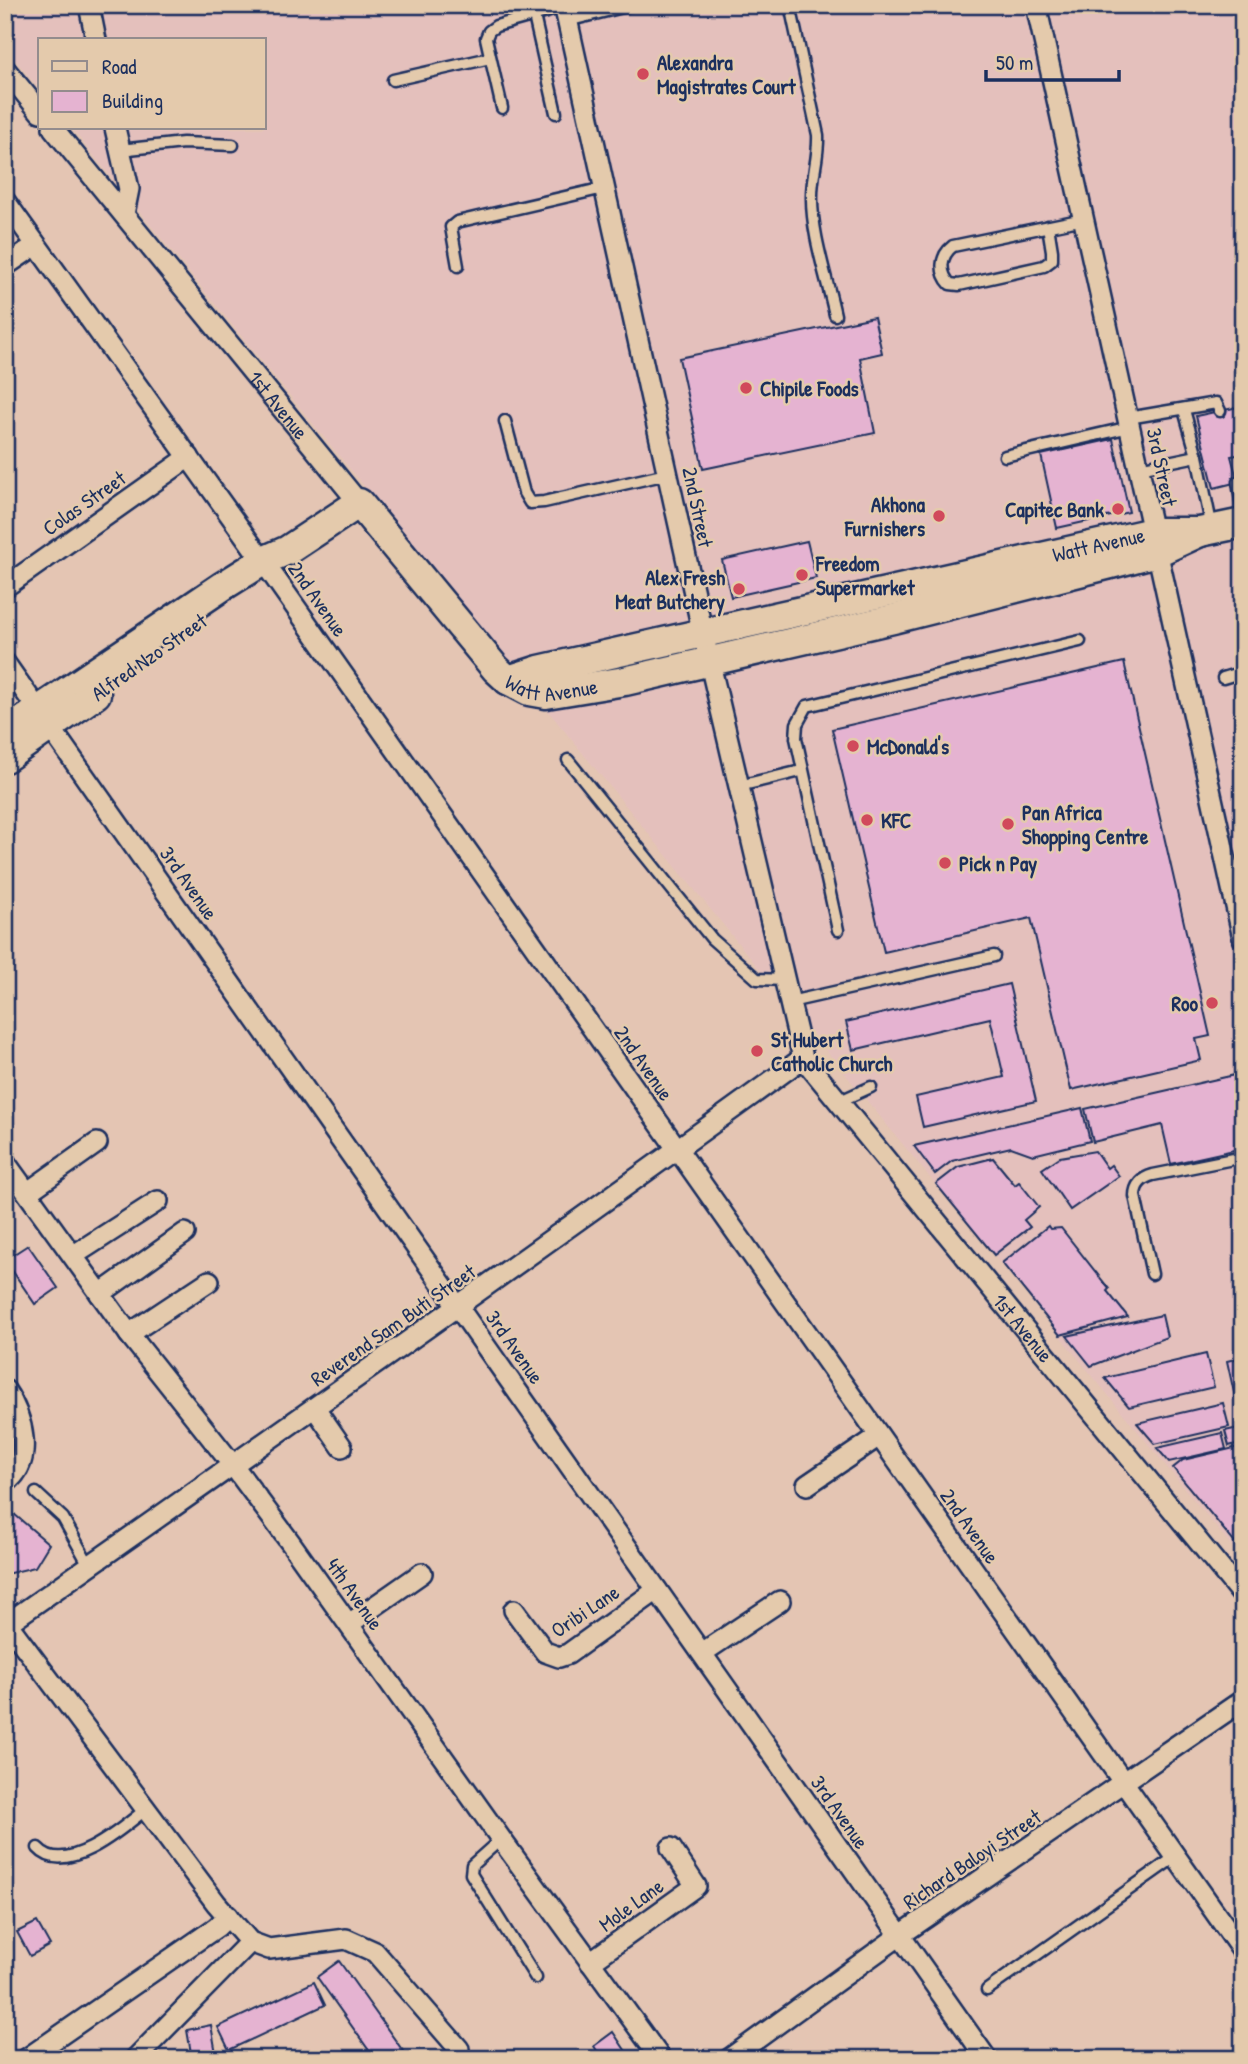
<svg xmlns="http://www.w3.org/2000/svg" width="1248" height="2064" viewBox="0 0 1248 2064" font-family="'Patrick Hand',sans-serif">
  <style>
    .built { fill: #e4c0bc }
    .building { fill: #e5b3d1; stroke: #1b2f5e; stroke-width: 2 }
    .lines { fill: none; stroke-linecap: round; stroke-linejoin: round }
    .lane-casing { stroke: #1b2f5e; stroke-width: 15 }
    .street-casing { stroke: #1b2f5e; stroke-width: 24 }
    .secondary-casing { stroke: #1b2f5e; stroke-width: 33 }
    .lane { stroke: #e4caac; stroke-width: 10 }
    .street { stroke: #e4caac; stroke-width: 19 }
    .secondary { stroke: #e4caac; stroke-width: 28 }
    .poi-dot { fill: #d1495b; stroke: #e4caac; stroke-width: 2.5 }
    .labels { text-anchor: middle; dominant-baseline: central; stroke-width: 5; stroke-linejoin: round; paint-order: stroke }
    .poi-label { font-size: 21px; font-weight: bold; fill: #1b2f5e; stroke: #e4caac; text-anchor: start }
    .street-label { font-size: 21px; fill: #1b2f5e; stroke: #e4caac }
  </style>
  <rect width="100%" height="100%" fill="#e4c5b3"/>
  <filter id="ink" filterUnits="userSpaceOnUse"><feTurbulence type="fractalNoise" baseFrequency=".0143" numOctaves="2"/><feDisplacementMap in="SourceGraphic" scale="14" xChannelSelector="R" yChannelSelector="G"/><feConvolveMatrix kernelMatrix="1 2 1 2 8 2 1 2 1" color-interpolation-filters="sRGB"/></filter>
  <g filter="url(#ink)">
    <polygon class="built" points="5,5 1243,5 1243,1560 71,128 264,128 264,40 40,40 40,90 5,47"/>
    <g class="building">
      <polygon points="874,317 882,353 860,358 875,433 703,469 679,358"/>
      <polygon points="1243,406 1243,454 1231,456 1238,482 1214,488 1196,416"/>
      <polygon points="1113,439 1129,512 1057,528 1041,455"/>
      <polygon points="807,541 816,578 731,597 722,560"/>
      <polygon points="1124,662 1210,1036 1196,1039 1201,1060 1071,1090 1031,918 884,952 832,729"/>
      <polygon points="1243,676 1243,714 1235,678"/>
      <polygon points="1009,984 1036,1101 923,1127 916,1097 1004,1077 990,1018 853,1050 846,1022"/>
      <polygon points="1239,1074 1243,1091 1243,1148 1171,1164 1162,1125 1093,1142 1085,1109"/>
      <polygon points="1082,1108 1090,1141 1033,1155 1011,1147 952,1161 935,1174 914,1146"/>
      <polygon points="1095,1151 1107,1168 1111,1165 1119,1176 1070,1210 1042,1169 1060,1157"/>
      <polygon points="993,1158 1015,1185 1019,1182 1039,1207 1024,1220 1030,1227 994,1255 936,1184 958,1167"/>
      <polygon points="1048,1226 1050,1229 1061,1228 1109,1289 1107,1291 1128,1317 1060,1335 1002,1263"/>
      <polygon points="28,1245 58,1288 35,1304 5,1260"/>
      <polygon points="1162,1315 1167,1337 1091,1366 1067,1336"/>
      <polygon points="1206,1354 1214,1387 1129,1407 1105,1378"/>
      <polygon points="1243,1357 1243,1395 1235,1397 1227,1361"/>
      <polygon points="1223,1403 1229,1427 1155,1444 1137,1423"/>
      <polygon points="1243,1427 1243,1442 1229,1446 1225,1431"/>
      <polygon points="1222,1433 1226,1449 1169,1462 1157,1448"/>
      <polygon points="1243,1446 1243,1553 1173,1468 1183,1460"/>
      <polygon points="14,1514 49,1544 35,1567 6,1574 5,1519"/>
      <polygon points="37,1922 50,1945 30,1956 17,1932"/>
      <polygon points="339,1961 408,2058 412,2055 415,2059 375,2059 317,1977"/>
      <polygon points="314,1982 325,2005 229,2050 218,2027"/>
      <polygon points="211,2025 217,2059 192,2059 187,2030"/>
      <polygon points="613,2032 631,2059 602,2059 594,2046"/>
    </g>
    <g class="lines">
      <defs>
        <g id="lane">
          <path d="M790,5l28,130c1,21 -6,40 -6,60 -1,38 15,83 23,120"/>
          <polyline points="534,16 556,113"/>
          <polyline points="567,21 631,5"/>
          <polyline points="393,80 490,58"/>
          <polyline points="502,108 486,38 489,31 496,26 564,7"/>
          <polyline points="120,150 183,143 233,145"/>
          <path d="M1048,226l4,25v9l-8,6 -85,19 -9,-1c-11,-12 -10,-28 3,-38l131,-27"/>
          <polyline points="458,266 451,227 457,222 604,188"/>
          <polyline points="1184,410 1197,456 1212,528"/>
          <polyline points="1128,418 1216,403 1220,411"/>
          <polyline points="505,421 524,493 530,503 544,502 667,474"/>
          <polyline points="1005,456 1130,427"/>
          <polyline points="1139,468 1197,456"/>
          <polyline points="1238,482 1243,514"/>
          <polyline points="1223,678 1243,672"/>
          <polyline points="568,760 712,939 757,979 785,980"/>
          <polyline points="739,786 801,771"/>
          <polyline points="838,930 796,738 797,724 807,706 1080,641"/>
          <polyline points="790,1002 994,956"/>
          <polyline points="840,1101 871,1087"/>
          <path d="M1152,1274l-17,-78c0,-11 7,-18 18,-21l90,-18"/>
          <polyline points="36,1493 63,1518 89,1565"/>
          <polyline points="501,1839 472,1865 471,1874 536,1978"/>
          <path d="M38,1848c27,30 85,-20 108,-39"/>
          <polyline points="987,1990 1175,1857"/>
        </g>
        <g id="street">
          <polyline points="89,5 96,40"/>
          <path id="s1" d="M564,5l139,629 100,424 440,538"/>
          <polyline points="1036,5 1243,938"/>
          <polyline points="5,69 40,112"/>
          <path id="s2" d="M53,128l306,375"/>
          <polyline points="115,128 129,189 124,214"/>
          <polyline points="5,201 263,561 1243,1952"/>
          <polyline points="5,266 36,245"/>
          <polyline points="5,587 189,457"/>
          <polyline points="5,663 987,2059"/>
          <polyline points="5,1162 129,1334 232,1464 290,1542 501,1839 661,2059"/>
          <polyline points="28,1192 97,1143"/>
          <polyline points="74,1255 158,1201"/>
          <polyline points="100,1294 185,1233"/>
          <polyline points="129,1334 209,1281"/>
          <path d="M5,1390c17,25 31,72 0,93"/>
          <polyline points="315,1408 342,1447"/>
          <polyline points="807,1485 879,1436"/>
          <polyline points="514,1610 545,1652 559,1657 568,1654 657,1590"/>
          <polyline points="7,1623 216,1903 250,1942 269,1949 346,1939 375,1952 459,2049"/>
          <polyline points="349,1624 422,1573"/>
          <path d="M5,1625c268,-188 534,-375 798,-567"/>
          <polyline points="702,1653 780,1601"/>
          <polyline points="590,1962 696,1886 671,1848"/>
          <polyline points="26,2059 217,1927 228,1916"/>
          <polyline points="135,2059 250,1942"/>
          <polyline points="729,2059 899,1936 1243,1700"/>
        </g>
        <g id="secondary">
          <path id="s3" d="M508,680l31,-10 614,-138h47l43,-9"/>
          <path id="s4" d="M5,733l218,-147 40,-25 25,-11 71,-47 137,166 12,11 21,11 17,3 79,-13 268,-62 218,-55 46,-12 43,-20"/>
          <polyline points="5,758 96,694"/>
        </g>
      </defs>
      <use href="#lane" class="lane-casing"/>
      <use href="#street" class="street-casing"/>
      <use href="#secondary" class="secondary-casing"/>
      <use href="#lane" class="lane"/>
      <use href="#street" class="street"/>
      <use href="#secondary" class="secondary"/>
    </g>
  </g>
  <g class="poi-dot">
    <circle cx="643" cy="74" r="7"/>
    <circle cx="746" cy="388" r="7"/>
    <circle cx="1118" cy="509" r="7"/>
    <circle cx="939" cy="516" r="7"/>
    <circle cx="802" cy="575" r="7"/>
    <circle cx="739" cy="589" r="7"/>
    <circle cx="853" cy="746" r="7"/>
    <circle cx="867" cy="820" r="7"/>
    <circle cx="1008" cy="824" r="7"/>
    <circle cx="945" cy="863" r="7"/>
    <circle cx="1212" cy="1003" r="7"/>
    <circle cx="757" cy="1051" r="7"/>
  </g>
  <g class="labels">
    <g class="poi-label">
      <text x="657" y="62">Alexandra<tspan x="657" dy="24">Magistrates Court</tspan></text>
      <text x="760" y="388">Chipile Foods</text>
      <text x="925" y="504" text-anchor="end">Akhona<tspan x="925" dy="24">Furnishers</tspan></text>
      <text x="1104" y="509" text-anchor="end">Capitec Bank</text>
      <text x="816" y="563">Freedom<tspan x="816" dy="24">Supermarket</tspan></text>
      <text x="725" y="577" text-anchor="end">Alex Fresh<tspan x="725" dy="24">Meat Butchery</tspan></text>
      <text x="867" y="746">McDonald's</text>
      <text x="1022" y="812">Pan Africa<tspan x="1022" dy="24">Shopping Centre</tspan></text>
      <text x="881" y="820">KFC</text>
      <text x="959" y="863">Pick n Pay</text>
      <text x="1198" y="1003" text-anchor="end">Roo</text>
      <text x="771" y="1039">St Hubert<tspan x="771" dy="24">Catholic Church</tspan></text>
    </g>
    <g class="street-label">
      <text stroke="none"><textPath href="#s2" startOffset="357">1st Avenue</textPath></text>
      <text transform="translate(1162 467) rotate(78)">3rd Street</text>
      <text transform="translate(84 503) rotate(-35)">Colas Street</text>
      <text transform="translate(698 507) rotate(78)">2nd Street</text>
      <text stroke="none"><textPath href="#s3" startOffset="606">Watt Avenue</textPath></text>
      <text transform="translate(318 599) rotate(55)">2nd Avenue</text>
      <text transform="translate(149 657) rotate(-35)">Alfred Nzo Street</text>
      <text stroke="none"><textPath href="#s4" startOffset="700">Watt Avenue</textPath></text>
      <text transform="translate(189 883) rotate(55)">3rd Avenue</text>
      <text transform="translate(644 1063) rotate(55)">2nd Avenue</text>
      <text transform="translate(393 1325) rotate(-35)">Reverend Sam Buti Street</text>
      <text stroke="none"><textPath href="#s1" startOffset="1428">1st Avenue</textPath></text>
      <text transform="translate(515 1347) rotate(55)">3rd Avenue</text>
      <text transform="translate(970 1526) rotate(55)">2nd Avenue</text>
      <text transform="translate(355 1594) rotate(55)">4th Avenue</text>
      <text transform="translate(585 1611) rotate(-34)">Oribi Lane</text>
      <text transform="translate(840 1812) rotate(55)">3rd Avenue</text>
      <text transform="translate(972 1859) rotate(-34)">Richard Baloyi Street</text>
      <text transform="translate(631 1905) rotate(-36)">Mole Lane</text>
    </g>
  </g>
  <rect width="1248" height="2064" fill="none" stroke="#e4caac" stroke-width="28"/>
  <rect x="14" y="14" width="1220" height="2036" fill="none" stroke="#1b2f5e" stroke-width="2.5" filter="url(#ink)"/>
  <rect x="38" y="38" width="228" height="91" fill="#e4caac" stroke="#948c8d" stroke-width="2"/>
  <rect x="52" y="61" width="35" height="10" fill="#e4caac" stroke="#948c8d" stroke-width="2"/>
  <text x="102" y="74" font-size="21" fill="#1b2f5e">Road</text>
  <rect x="52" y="91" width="35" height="21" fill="#e5b3d1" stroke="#948c8d" stroke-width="2"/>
  <text x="102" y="108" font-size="21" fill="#1b2f5e">Building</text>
  <path d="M986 70v10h133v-10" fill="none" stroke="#1b2f5e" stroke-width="3.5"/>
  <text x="996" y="70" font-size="21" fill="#1b2f5e" stroke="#e4caac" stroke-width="5" paint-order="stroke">50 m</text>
</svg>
